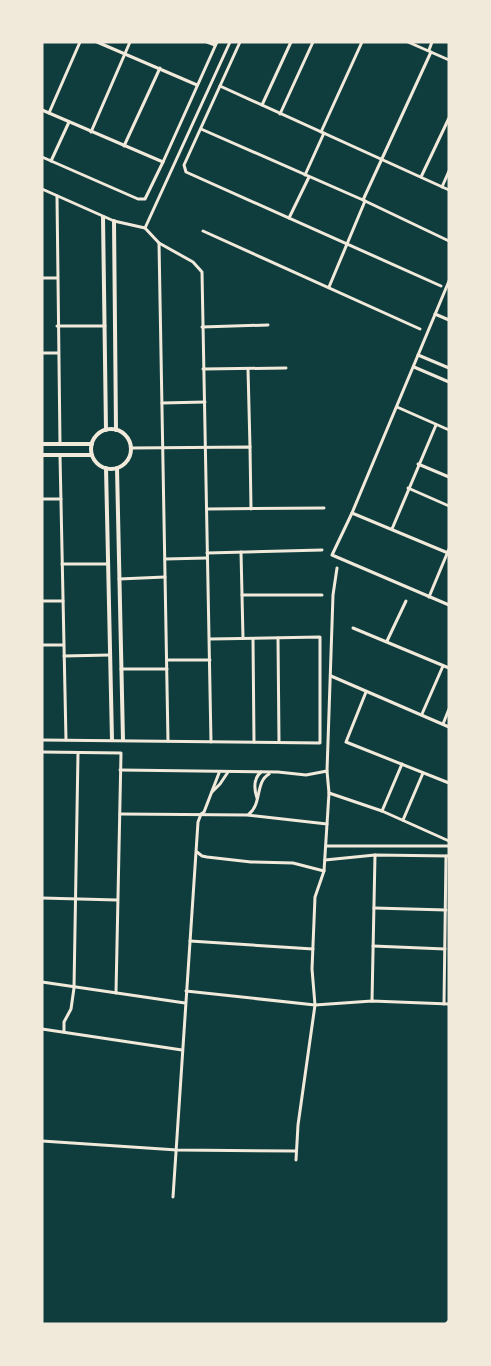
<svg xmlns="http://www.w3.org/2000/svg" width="491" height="1366" viewBox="0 0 491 1366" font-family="'Work Sans',sans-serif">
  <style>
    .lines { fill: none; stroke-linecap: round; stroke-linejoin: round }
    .minor { stroke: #f1e9da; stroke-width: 3 }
    .tertiary { stroke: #f1e9da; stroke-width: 4 }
  </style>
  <rect width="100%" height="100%" fill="#0f3d3e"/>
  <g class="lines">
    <g class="minor">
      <polyline points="97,42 197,85"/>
      <polyline points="207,42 215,45"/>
      <polyline points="240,42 184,165 186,172 441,286"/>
      <polyline points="408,42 449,60"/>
      <polyline points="429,50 432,42"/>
      <polyline points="220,86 449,190"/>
      <polyline points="262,105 291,42"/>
      <polyline points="42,110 163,162"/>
      <polyline points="49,113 80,42"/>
      <polyline points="280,114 313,42"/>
      <polyline points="201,129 363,200 449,241"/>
      <polyline points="91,132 130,42"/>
      <polyline points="321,132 362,42"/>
      <polyline points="124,146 160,68"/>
      <polyline points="42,157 138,199 145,199 163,162 217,42"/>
      <polyline points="51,161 69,122"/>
      <polyline points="305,175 324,133"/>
      <polyline points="421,177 449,118"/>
      <polyline points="442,187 449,171"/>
      <polyline points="42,189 114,221 145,228 159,243 193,262 202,272 211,742"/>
      <polyline points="57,196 60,444"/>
      <polyline points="363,200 431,52"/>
      <polyline points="289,218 309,177"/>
      <polyline points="145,228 230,42"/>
      <polyline points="203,231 420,329"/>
      <polyline points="159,243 168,741"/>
      <polyline points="42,278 57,278"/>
      <polyline points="449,281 352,513 332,555 449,605"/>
      <polyline points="329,287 365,201"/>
      <polyline points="435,314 449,320"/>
      <polyline points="57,326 105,326"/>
      <polyline points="202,327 268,325"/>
      <polyline points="42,353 58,353"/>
      <polyline points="418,355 449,368"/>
      <polyline points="414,367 449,382"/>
      <polyline points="203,369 286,368"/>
      <polyline points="248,369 250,447"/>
      <polyline points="162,403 205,402"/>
      <polyline points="397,407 449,430"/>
      <polyline points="131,448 250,447 251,509"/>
      <polyline points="60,455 66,740"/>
      <polyline points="418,464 449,477"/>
      <polyline points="408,488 449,506"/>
      <polyline points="42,499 61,499"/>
      <polyline points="207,509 324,508"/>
      <polyline points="352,513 448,553"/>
      <polyline points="392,529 436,425"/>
      <polyline points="241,552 242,595"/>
      <polyline points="207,553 322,550"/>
      <polyline points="165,559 207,558"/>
      <polyline points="62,564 108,564"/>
      <polyline points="119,579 165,577"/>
      <polyline points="429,597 449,549"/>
      <polyline points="42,601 63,601"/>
      <polyline points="353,628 449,668"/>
      <polyline points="243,638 242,595 322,595"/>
      <polyline points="278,638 279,742"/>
      <polyline points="253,639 254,742"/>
      <polyline points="387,641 406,601"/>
      <polyline points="42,645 63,645"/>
      <polyline points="64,656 110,655"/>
      <polyline points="167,660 210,660"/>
      <polyline points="121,669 167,669"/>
      <polyline points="331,676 449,727"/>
      <polyline points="366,692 346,742 449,783"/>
      <polyline points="422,714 443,666"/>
      <polyline points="443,724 449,709"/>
      <polyline points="42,740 320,743 320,637 210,639"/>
      <polyline points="42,752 121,753 116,993"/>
      <polyline points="120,770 278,772 306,775 327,771 329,793 324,871 315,897 312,969 315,1005 298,1125 296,1160"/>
      <polyline points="327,771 333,595 337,568"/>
      <polyline points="212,792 220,784 228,772"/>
      <polyline points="329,793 382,811 449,841"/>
      <path d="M257,798c-3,-9 -4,-19 4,-26"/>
      <polyline points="382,811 402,764"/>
      <polyline points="120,814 247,815 327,824"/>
      <path d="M249,814c13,-10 6,-32 20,-40"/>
      <polyline points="403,820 423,773"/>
      <polyline points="326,846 449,846"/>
      <polyline points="197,852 202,856 207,857 251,862 293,863 324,871"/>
      <polyline points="325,860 375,855 449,856"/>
      <polyline points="42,898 117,900"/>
      <polyline points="374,908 446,910"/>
      <polyline points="190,941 313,949"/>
      <polyline points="373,946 445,949"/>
      <polyline points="42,982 185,1003"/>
      <polyline points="186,991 315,1005 372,1001 449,1004"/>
      <polyline points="372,1001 375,855"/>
      <polyline points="444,1004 446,856"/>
      <polyline points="42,1029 182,1050"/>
      <polyline points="64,1032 64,1022 71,1009 74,988 78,753"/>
      <polyline points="42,1141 177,1150 296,1151"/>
      <polyline points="173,1197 198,822 201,814 204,812 219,773"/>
      <polyline points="446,1324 449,1321"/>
    </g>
    <g class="tertiary">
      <polyline points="103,217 106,430"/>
      <polyline points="114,221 116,430"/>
      <circle cx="111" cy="449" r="20"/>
      <polyline points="42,444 92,444"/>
      <polyline points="42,455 92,455"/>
      <polyline points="106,468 112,740"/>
      <polyline points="117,468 123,740"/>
    </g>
  </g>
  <rect width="491" height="1366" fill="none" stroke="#f1e9da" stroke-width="87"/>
</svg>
